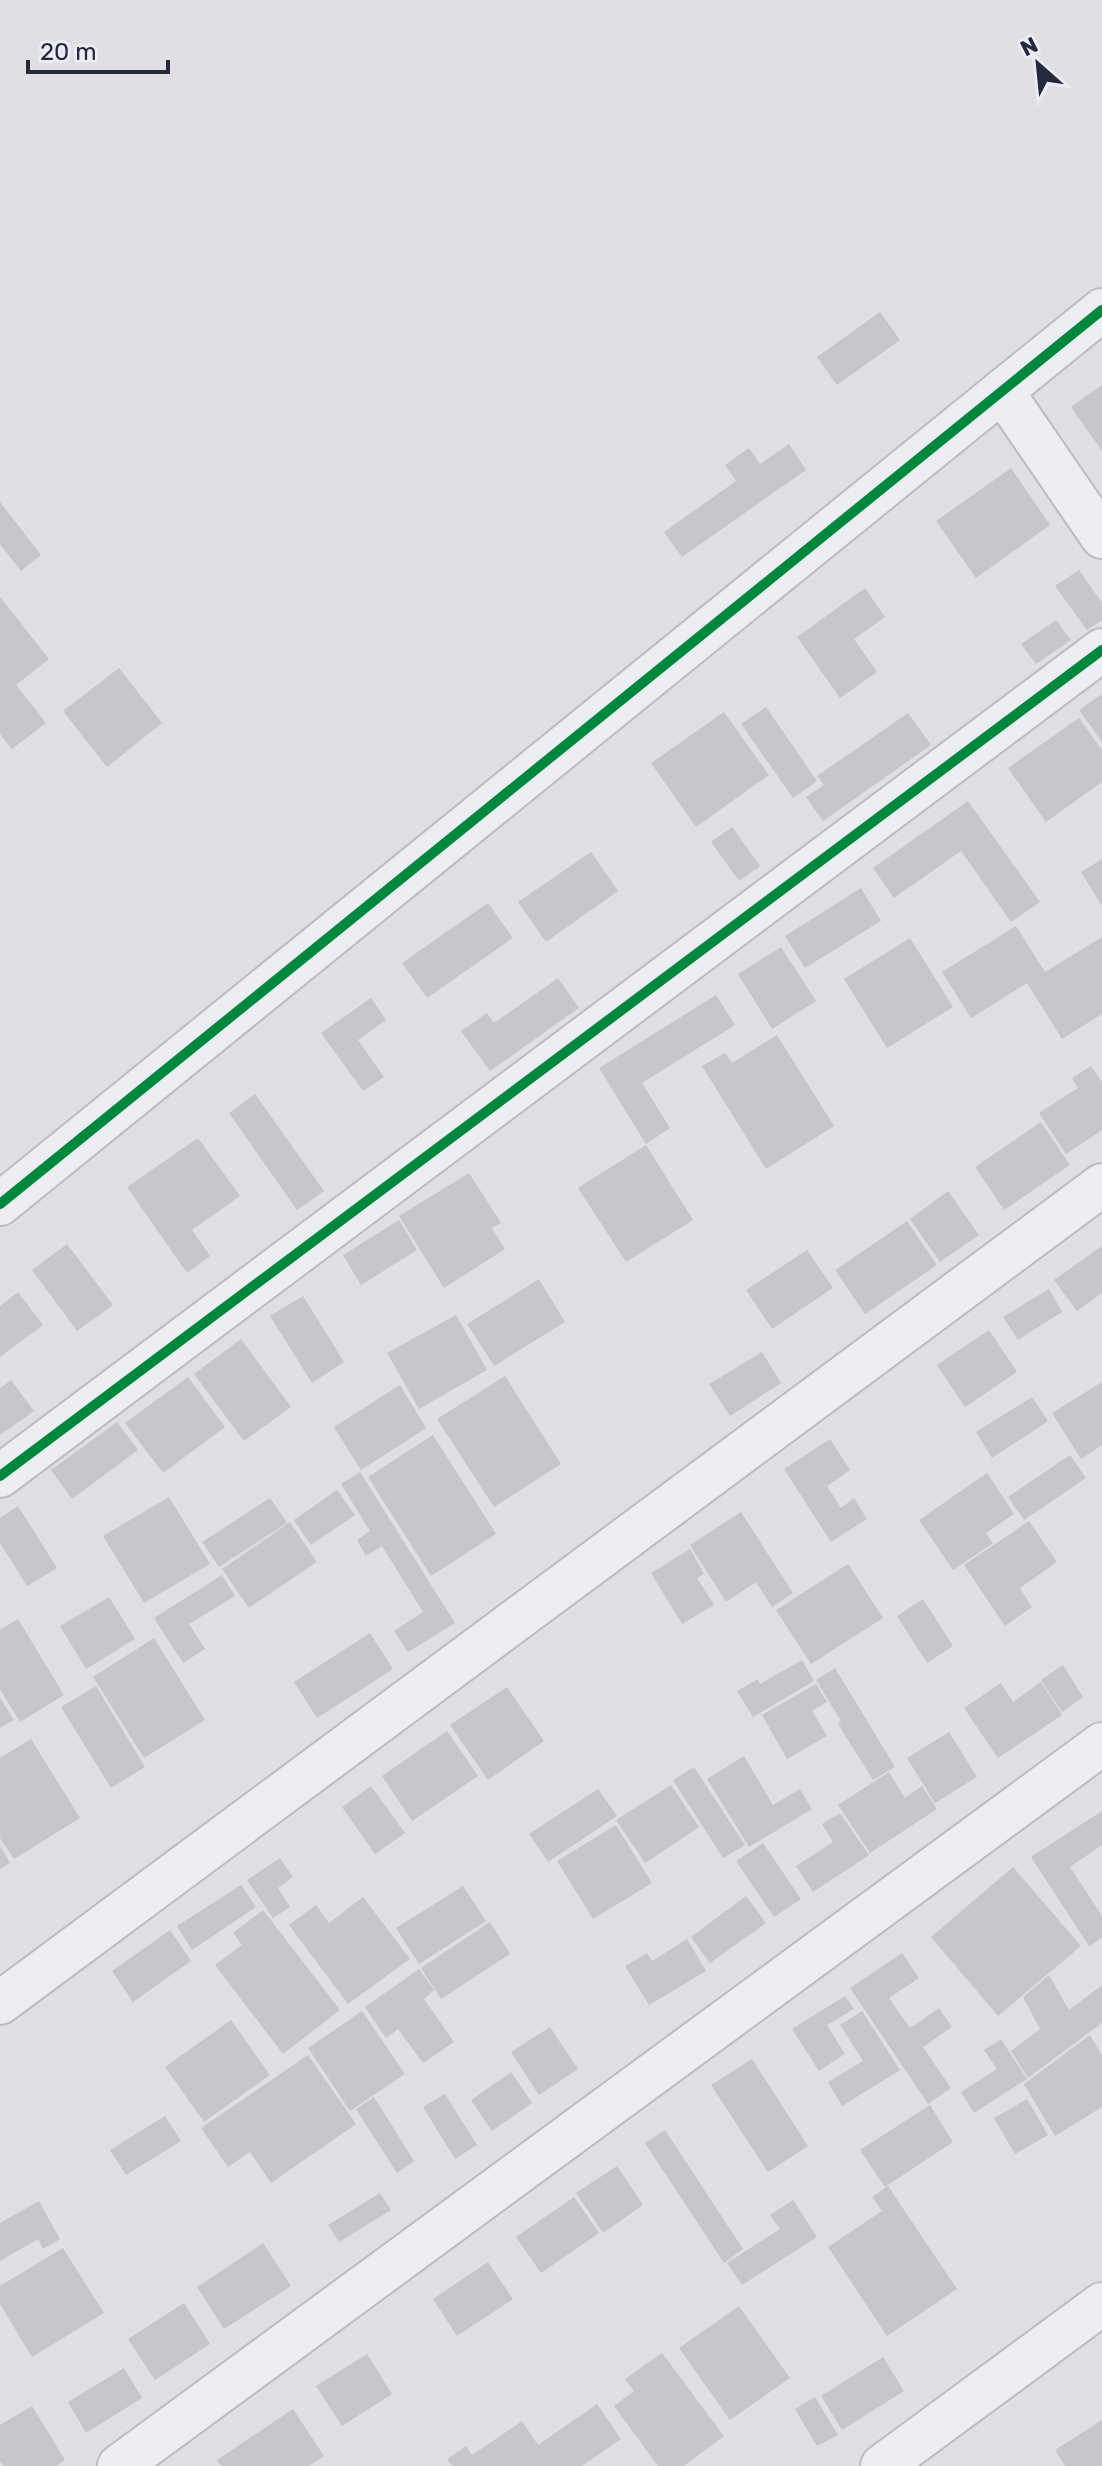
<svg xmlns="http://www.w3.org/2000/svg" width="1102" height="2466" viewBox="0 0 1102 2466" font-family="Rubik,sans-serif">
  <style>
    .building { fill: #c6c7cc }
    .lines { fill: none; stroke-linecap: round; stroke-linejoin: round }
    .street-casing { stroke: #bcbcc1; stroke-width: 46 }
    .street { stroke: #edeef1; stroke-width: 42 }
    .cycleway-casing { stroke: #ebedf5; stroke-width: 15 }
    .cycleway { stroke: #00873e; stroke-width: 10 }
  </style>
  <rect width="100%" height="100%" fill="#dfdfe4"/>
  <g class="building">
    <polygon points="880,312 900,340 837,385 817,357"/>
    <polygon points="1102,385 1102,451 1071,407"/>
    <polygon points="789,444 806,470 682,557 664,532 736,481 725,465 749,448 760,464"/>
    <polygon points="1011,468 1050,525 976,578 936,521"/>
    <polygon points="0,502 41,555 21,571 0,544"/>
    <polygon points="1079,570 1102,603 1102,620 1087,630 1055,586"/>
    <polygon points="865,588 885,617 854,639 877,672 840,698 797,637"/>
    <polygon points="0,597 49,659 16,685 46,723 12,749 0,734"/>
    <polygon points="1056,620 1071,640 1036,664 1021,644"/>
    <polygon points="119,668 162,723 107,767 63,711"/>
    <polygon points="1102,694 1102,742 1079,710"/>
    <polygon points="766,707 817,781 793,798 741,724"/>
    <polygon points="724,712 769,775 696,827 651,763"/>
    <polygon points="908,713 931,745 823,821 806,797 824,785 817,776"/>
    <polygon points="1079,718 1102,750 1102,782 1046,822 1008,768"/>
    <polygon points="968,801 1040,902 1011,922 961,851 894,898 873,868"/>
    <polygon points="732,827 760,866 739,881 711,842"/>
    <polygon points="591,852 618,891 546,942 518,902"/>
    <polygon points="1102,859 1102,906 1081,872"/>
    <polygon points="861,888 881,921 805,968 785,936"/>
    <polygon points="488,903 513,938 427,998 402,963"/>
    <polygon points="1016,926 1045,972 1102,937 1102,1014 1062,1039 1027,983 971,1018 942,972"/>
    <polygon points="910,938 953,1007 887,1048 844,979"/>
    <polygon points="781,947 816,1001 772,1029 738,974"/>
    <polygon points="558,978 579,1008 490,1071 461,1031 487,1013 494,1023"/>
    <polygon points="716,995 735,1025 642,1083 670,1128 646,1144 599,1068"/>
    <polygon points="371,998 386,1020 358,1040 384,1077 363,1091 321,1033"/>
    <polygon points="777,1035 834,1126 766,1169 702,1066 725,1053 732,1063"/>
    <polygon points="1091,1066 1102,1082 1102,1130 1066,1154 1039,1113 1078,1088 1072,1078"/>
    <polygon points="255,1094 324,1191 297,1210 229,1113"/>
    <polygon points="1041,1122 1070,1165 1004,1210 975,1167"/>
    <polygon points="198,1138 240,1196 192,1230 210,1256 187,1273 127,1187"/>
    <polygon points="646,1145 693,1220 626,1262 578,1188"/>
    <polygon points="469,1173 501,1223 492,1228 505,1249 444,1288 399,1216"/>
    <polygon points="948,1191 979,1235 940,1262 910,1219"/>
    <polygon points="399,1220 417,1250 361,1285 343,1255"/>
    <polygon points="907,1221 937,1265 865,1314 835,1270"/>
    <polygon points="67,1244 113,1305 77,1331 32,1270"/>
    <polygon points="1102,1246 1102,1293 1077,1311 1054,1280"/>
    <polygon points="807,1250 833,1288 772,1329 746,1290"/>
    <polygon points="539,1279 565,1322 494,1366 467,1324"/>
    <polygon points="1049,1289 1062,1312 1018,1340 1003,1317"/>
    <polygon points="18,1292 43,1325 0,1357 0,1306"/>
    <polygon points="303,1296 344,1362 312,1383 270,1316"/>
    <polygon points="456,1315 487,1370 419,1409 387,1353"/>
    <polygon points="989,1330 1017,1372 965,1407 937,1365"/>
    <polygon points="241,1339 291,1407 244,1441 194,1374"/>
    <polygon points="762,1352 781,1383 730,1416 709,1384"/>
    <polygon points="505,1376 561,1464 494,1507 437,1419"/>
    <polygon points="188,1377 225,1427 163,1473 125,1423"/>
    <polygon points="11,1380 34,1411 0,1435 0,1388"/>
    <polygon points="1102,1382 1102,1445 1081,1459 1052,1413"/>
    <polygon points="400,1385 426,1428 361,1470 334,1427"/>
    <polygon points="1032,1397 1048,1421 992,1458 976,1432"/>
    <polygon points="117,1422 138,1450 72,1499 51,1470"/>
    <polygon points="433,1435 496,1534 431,1576 368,1477"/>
    <polygon points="830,1439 850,1470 827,1486 841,1508 854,1498 867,1519 831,1542 784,1469"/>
    <polygon points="1070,1455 1086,1478 1024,1520 1008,1497"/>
    <polygon points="360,1472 455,1623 408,1652 394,1631 423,1612 382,1546 366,1556 357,1540 370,1531 341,1484"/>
    <polygon points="987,1473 1014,1514 986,1533 993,1543 953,1570 919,1520"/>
    <polygon points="337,1490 355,1515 311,1545 294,1520"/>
    <polygon points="169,1497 210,1564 144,1603 103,1536"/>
    <polygon points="270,1498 287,1523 219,1567 202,1542"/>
    <polygon points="18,1506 57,1568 27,1586 0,1543 0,1518"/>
    <polygon points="741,1512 793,1593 772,1607 756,1582 726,1602 690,1545"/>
    <polygon points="1029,1521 1057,1562 1020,1588 1032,1607 1005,1626 964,1565"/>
    <polygon points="290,1522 317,1562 249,1608 222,1569"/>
    <polygon points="690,1549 704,1574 697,1578 714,1605 682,1624 651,1573"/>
    <polygon points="848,1564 883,1618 811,1664 776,1610"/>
    <polygon points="222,1575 235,1596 189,1624 205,1649 183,1663 154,1618"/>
    <polygon points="109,1597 135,1639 86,1669 60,1626"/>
    <polygon points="923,1599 953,1646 927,1663 897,1616"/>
    <polygon points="18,1619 64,1695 20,1722 0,1689 0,1630"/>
    <polygon points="370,1633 393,1669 317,1718 294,1682"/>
    <polygon points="154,1638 205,1720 144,1758 93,1677"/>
    <polygon points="802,1660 814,1681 753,1717 737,1691 758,1679 760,1684"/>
    <polygon points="1063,1665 1083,1697 1062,1712 1041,1680"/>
    <polygon points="835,1668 895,1767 873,1780 838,1724 841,1721 816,1680"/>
    <polygon points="1041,1682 1062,1715 998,1758 964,1708 1001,1683 1013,1702"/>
    <polygon points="816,1684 827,1702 812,1711 827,1736 787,1759 762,1715"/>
    <polygon points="96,1686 145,1767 111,1788 61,1707"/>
    <polygon points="507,1687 544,1741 488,1780 450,1725"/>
    <polygon points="0,1698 14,1720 0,1728"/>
    <polygon points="447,1731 478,1776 412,1821 382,1776"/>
    <polygon points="949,1732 977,1777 935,1803 907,1758"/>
    <polygon points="31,1739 80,1818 14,1859 0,1838 0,1758"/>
    <polygon points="744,1756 773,1805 800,1789 812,1809 749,1847 707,1779"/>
    <polygon points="694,1767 745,1845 723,1858 673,1780"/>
    <polygon points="889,1772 905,1798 922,1786 937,1809 870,1853 838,1805"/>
    <polygon points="671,1785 699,1827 645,1863 616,1820"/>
    <polygon points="371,1786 405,1833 375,1854 342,1807"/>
    <polygon points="598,1789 617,1816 548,1862 529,1834"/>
    <polygon points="1102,1811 1102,1845 1070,1867 1102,1916 1102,1938 1089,1946 1031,1857"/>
    <polygon points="840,1813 869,1855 813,1892 796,1866 833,1842 822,1824"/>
    <polygon points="616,1825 652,1883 593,1919 557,1861"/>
    <polygon points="763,1843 801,1899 774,1917 736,1861"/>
    <polygon points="0,1846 10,1863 0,1869"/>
    <polygon points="280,1858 293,1877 278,1888 290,1907 273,1918 247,1880"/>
    <polygon points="1013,1867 1081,1946 998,2016 931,1937"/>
    <polygon points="241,1885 256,1907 192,1950 177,1926"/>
    <polygon points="463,1886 486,1921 419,1964 396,1928"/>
    <polygon points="746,1896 766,1923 710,1963 691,1937"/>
    <polygon points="363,1897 410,1959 348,2004 289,1925 316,1905 329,1923"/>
    <polygon points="263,1910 340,2010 283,2054 215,1965 242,1945 233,1933"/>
    <polygon points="490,1922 510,1954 441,1999 421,1968"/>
    <polygon points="170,1930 191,1961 133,2002 112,1971"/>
    <polygon points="687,1939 706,1971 649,2005 625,1966 647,1953 652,1961"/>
    <polygon points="902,1953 919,1978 889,1998 910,2028 939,2008 952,2027 923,2047 951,2088 928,2104 850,1988"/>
    <polygon points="419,1969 434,1990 424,1999 454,2042 423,2063 398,2029 386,2038 365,2007"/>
    <polygon points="1049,1975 1069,2010 1102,1985 1102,2023 1028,2078 1011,2051 1040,2029 1023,1997"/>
    <polygon points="845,1996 854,2009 827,2025 845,2054 819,2071 792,2029"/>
    <polygon points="362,2011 405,2074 350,2111 308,2048"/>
    <polygon points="862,2011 900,2070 842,2106 828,2082 863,2061 840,2025"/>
    <polygon points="231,2020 270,2075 204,2122 165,2067"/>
    <polygon points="550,2027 578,2069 539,2095 511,2052"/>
    <polygon points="1090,2035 1102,2055 1102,2107 1055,2136 1024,2084"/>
    <polygon points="1001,2039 1027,2079 974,2113 961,2092 997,2069 984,2050"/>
    <polygon points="308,2055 356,2124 271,2183 250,2152 228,2167 201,2128"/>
    <polygon points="752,2059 808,2146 768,2172 711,2085"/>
    <polygon points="511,2072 532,2103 492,2131 471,2100"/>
    <polygon points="445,2094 477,2145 455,2159 423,2107"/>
    <polygon points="374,2097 414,2161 397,2173 356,2109"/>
    <polygon points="1027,2099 1048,2135 1015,2154 994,2118"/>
    <polygon points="930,2105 953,2142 885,2187 860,2150"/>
    <polygon points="165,2116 181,2141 126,2175 110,2150"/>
    <polygon points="665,2130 743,2249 724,2263 645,2143"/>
    <polygon points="617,2166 643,2205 603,2233 576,2193"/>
    <polygon points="888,2186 957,2289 887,2336 828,2247 882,2211 872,2197"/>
    <polygon points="380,2193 391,2210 339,2242 328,2225"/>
    <polygon points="574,2197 599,2233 541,2273 516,2237"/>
    <polygon points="793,2200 817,2237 742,2285 727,2263 780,2229 770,2215"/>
    <polygon points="39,2201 60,2239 43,2249 38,2239 0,2261 0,2223"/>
    <polygon points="263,2243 291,2286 224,2329 197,2287"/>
    <polygon points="63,2248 104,2313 32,2357 0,2304 0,2286"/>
    <polygon points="488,2262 513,2299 457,2336 433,2299"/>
    <polygon points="184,2303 210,2344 155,2380 128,2339"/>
    <polygon points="739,2306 790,2378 730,2420 679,2348"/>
    <polygon points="662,2353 724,2436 684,2466 658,2466 614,2406 634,2391 625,2379"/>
    <polygon points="367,2354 392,2394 342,2426 316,2386"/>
    <polygon points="883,2357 904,2391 842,2430 821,2396"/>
    <polygon points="124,2368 142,2398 86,2433 68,2402"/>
    <polygon points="815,2397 838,2435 817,2446 795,2409"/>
    <polygon points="597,2404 621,2439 582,2466 452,2466 447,2459 466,2446 472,2455 522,2421 538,2445"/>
    <polygon points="32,2406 65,2460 56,2466 3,2466 0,2461 0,2425"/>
    <polygon points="293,2409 324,2456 309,2466 221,2466 217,2460"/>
    <polygon points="1102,2420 1102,2466 1065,2466 1055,2450"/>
  </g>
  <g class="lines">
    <defs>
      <g id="street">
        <polyline points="1002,391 1102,537"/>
        <polyline points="0,1204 1102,310"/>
        <polyline points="0,1476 1102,650"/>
        <polyline points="0,2003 1102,1185"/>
        <polyline points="119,2466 1102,1744"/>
        <polyline points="882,2466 1102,2304"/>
      </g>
    </defs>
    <use href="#street" class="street-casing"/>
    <use href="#street" class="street"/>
    <defs>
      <g id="cycleway">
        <polyline points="0,1204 1102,310"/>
        <polyline points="0,1476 1102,650"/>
      </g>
    </defs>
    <use href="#cycleway" class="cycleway-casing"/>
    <use href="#cycleway" class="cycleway"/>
  </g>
  <g transform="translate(1038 64) rotate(333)" stroke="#ebedf5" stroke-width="6" paint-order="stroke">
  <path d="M0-6L14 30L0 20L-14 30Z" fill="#25293d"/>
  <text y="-12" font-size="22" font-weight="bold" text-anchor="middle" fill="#25293d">N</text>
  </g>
  <path d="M28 60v12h140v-12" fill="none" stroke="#25293d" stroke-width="4"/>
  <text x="40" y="60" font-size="24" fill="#25293d" stroke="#ebedf5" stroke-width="6" paint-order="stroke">20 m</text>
</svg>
